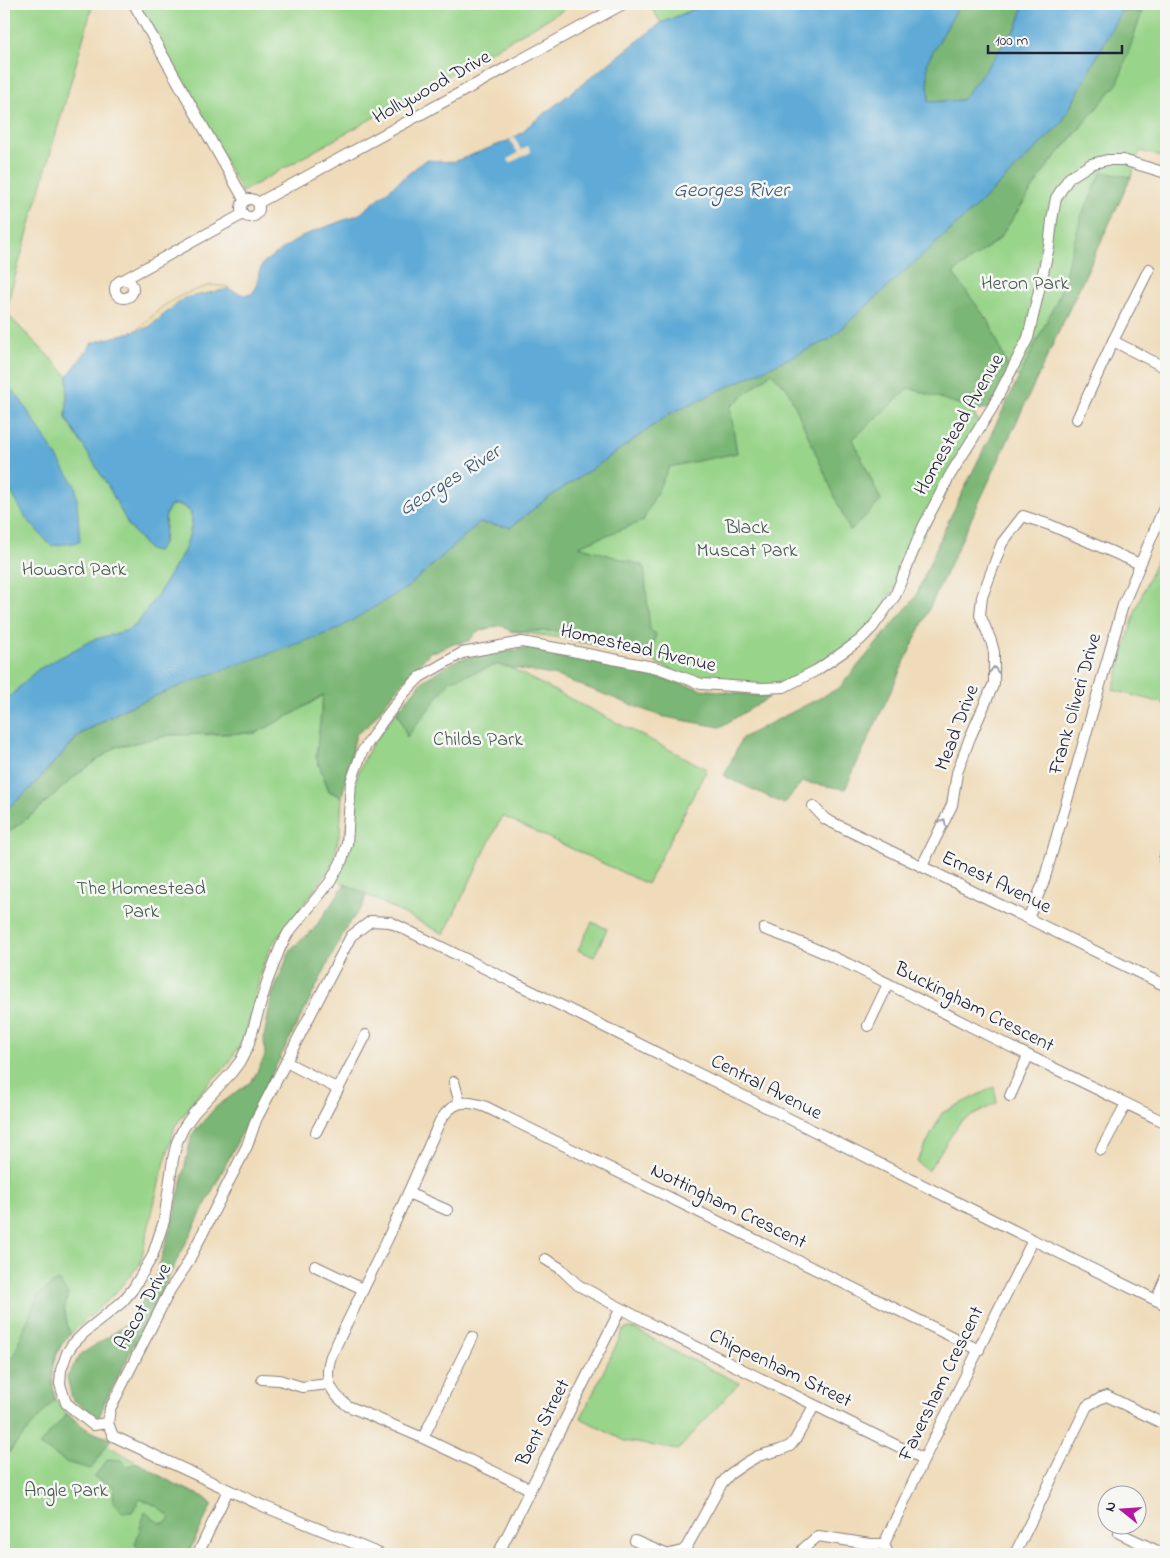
<svg xmlns="http://www.w3.org/2000/svg" width="1170" height="1558" viewBox="0 0 1170 1558" font-family="'Indie Flower',sans-serif">
  <style>
    .green { fill: #98d489; stroke: #5d7b62 }
    .forest { fill: #7ab675; stroke: #4e6c58 }
    .sand { fill: #eeda9e; stroke: #887e6c }
    .water { fill: #5eaad6; stroke: #406688 }
    .pier { fill: #efdbb9 }
    .lines { fill: none; stroke-linecap: round; stroke-linejoin: round }
    .street-casing { stroke: #887e7a; stroke-width: 12 }
    .street { stroke: #fff; stroke-width: 10 }
    .oneway { stroke: #9c9ca7 }
    .labels { text-anchor: middle; dominant-baseline: central; stroke-width: 5; stroke-linejoin: round; paint-order: stroke }
    .street-label { font-size: 20px; fill: #22223b; stroke: #f6f6f2 }
    .park-label { font-size: 20px; fill: #455752; stroke: #f6f6f2 }
    .water-label { font-size: 21px; font-style: italic; fill: #3a5879; stroke: #f6f6f2 }
  </style>
  <rect width="100%" height="100%" fill="#f6f6f2"/>
  <filter id="ink" filterUnits="userSpaceOnUse"><feTurbulence type="fractalNoise" baseFrequency=".02" numOctaves="2"/><feDisplacementMap in="SourceGraphic" scale="10" xChannelSelector="R" yChannelSelector="G"/><feConvolveMatrix kernelMatrix="1 2 1 2 8 2 1 2 1" color-interpolation-filters="sRGB"/></filter>
  <filter id="wash" filterUnits="userSpaceOnUse"><feTurbulence type="fractalNoise" baseFrequency=".0096" numOctaves="4" result="noise"/><feDisplacementMap in="SourceGraphic" scale="20" xChannelSelector="R" yChannelSelector="G"/><feGaussianBlur stdDeviation="1.12" result="paint"/><feColorMatrix in="noise" values="0 0 0 0 0 0 0 0 0 0 0 0 0 0 0 0 0 1.4 0 .05"/><feComposite in="paint" operator="in"/></filter>
  <g filter="url(#wash)">
    <rect width="100%" height="100%" fill="#efdbb9"/>
    <g class="green">
      <polygon points="4,4 93,4 5,312 68,376 66,418 108,486 129,526 149,550 164,542 166,512 172,505 180,505 188,509 191,514 192,522 190,532 185,549 160,591 137,624 126,631 109,635 37,670 4,702"/>
      <polygon points="138,4 574,4 242,192"/>
      <polygon points="649,4 706,4 661,23"/>
      <polygon points="1123,4 1166,4 1166,158 1140,151 1131,177 1034,384 1010,373 953,273 999,239 1049,164 1080,129 1141,12 1121,11"/>
      <polygon points="910,267 980,427 909,562 872,628 784,687 701,684 646,658 570,639 510,631 511,527 545,500 830,339"/>
      <polygon points="1166,537 1166,704 1113,690 1136,609"/>
      <polygon points="485,655 707,769 647,884 502,816 444,934 337,880 354,787 359,770 372,744 397,711 424,680"/>
      <polygon points="324,695 316,757 329,791 342,797 340,832 332,865 293,919 271,946 260,973 255,999 245,1036 229,1063 204,1088 175,1126 160,1179 140,1264 114,1294 63,1341 53,1364 51,1377 55,1399 67,1414 107,1445 176,1485 204,1497 212,1504 188,1554 4,1554 4,835 33,814 76,775 116,747 170,735 256,733 296,712"/>
      <polygon points="592,922 607,929 594,957 578,950"/>
      <polygon points="994,1087 997,1103 960,1122 928,1171 917,1162 942,1113"/>
      <polygon points="630,1328 637,1330 670,1349 739,1383 678,1450 624,1441 581,1418 622,1333 625,1329"/>
    </g>
    <g class="forest">
      <polygon points="960,4 1024,4 1017,27 962,100 929,102 927,62"/>
      <polygon points="1121,11 1142,12 1118,83 1049,164 999,239 953,273 991,325 1010,373 992,408 976,410 909,388 853,439 881,501 850,531 787,388 771,373 730,407 737,453 669,467 643,521 579,546 644,566 650,630 656,634 651,655 646,658 602,648 586,641 582,643 573,640 572,637 564,635 561,631 510,631 501,625 476,632 470,640 462,643 451,644 436,652 431,651 387,701 368,726 356,734 342,797 329,791 316,757 323,695 296,712 256,733 170,735 116,747 76,775 33,814 4,835 4,810 7,809 29,790 81,734 124,709 408,587 479,523 511,527 545,500 605,460 671,413 830,339 977,206 1061,124"/>
      <polygon points="1102,172 1131,177 845,789 802,782 784,804 724,776 742,738 839,688 915,598 943,532 1059,296 1081,217"/>
      <polygon points="529,648 576,656 701,689 770,697 720,727 660,716 557,676 497,665 451,680 407,737 397,711 424,680 459,659"/>
      <polygon points="345,884 366,894 363,906 347,926 105,1402 99,1417 96,1416 72,1399 67,1377 80,1355 126,1325 153,1285 173,1220 192,1134 216,1107 252,1081 265,1056 264,1037 272,995 291,949 314,929"/>
      <path d="M58,1280l10,14 -4,16 6,25c-21,19 -19,39 -15,64l-51,59v-98l11,-5 4,-14 19,-46z"/>
      <polygon points="67,1414 89,1431 111,1439 91,1469 68,1463 39,1445"/>
      <path d="M108,1459l13,1 6,6 11,-3 38,22 28,12 8,7 -24,50h-44l-9,-9 10,-33 14,11h7l4,-6c-9,-9 -18,-14 -30,-18l-8,13 -10,1 -9,-11 1,-15 -20,-10z"/>
    </g>
    <path class="sand" d="M211,285l17,2v2l-32,12 -49,35 -15,-4c16,-8 20,-18 33,-27 14,-10 30,-15 46,-20z"/>
    <g class="water">
      <path d="M706,4h254l-33,58 2,40 33,-2 55,-73 7,-23h99l-2,7 -60,113 -84,82 -147,133 -159,74 -66,47 -60,40 -34,27 -32,-4 -71,64 -72,43 -144,51 -68,28 -44,25 -51,56 -22,19 -3,1v-108l33,-32 55,-30 34,-9 11,-7 23,-33 25,-42 5,-17 2,-10 -1,-8 -3,-5 -8,-4h-8c-14,12 0,33 -16,47l-7,-2 -20,-24 -21,-40 -42,-68 2,-42 24,-33 57,-16 35,-29 44,-9 16,6 8,-1 5,-8 2,-14 5,-10 38,-26 58,-22 65,-54 28,2 57,-22 13,-8 4,-5 134,-104z"/>
      <polygon points="4,383 18,396 76,487 80,542 51,546 26,518 9,488 4,484"/>
    </g>
    <polygon class="pier" points="514,137 521,150 528,146 531,152 510,163 508,159 518,153 510,140"/>
  </g>
  <g filter="url(#ink)">
    <g class="lines">
      <defs>
        <g id="street">
          <polyline points="134,4 245,201"/>
          <circle cx="250" cy="208" r="9"/>
          <polyline points="258,203 623,4"/>
          <polyline points="125,279 243,214"/>
          <circle cx="124" cy="289" r="9"/>
          <polyline points="1113,341 1166,368"/>
          <polyline points="1077,419 1113,341 1149,269"/>
          <polyline points="813,806 825,819 1166,986"/>
          <polyline points="1166,851 1164,860 1166,864"/>
          <polyline points="922,866 952,805 957,773 969,740 994,683 994,652 991,641 980,615 982,597 1002,543 1023,516 1050,525 1140,564"/>
          <polyline points="1028,918 1043,884 1123,605 1166,503"/>
          <path d="M764,929c70,24 136,61 202,95 66,34 133,66 200,99"/>
          <polyline points="868,1026 888,984"/>
          <polyline points="286,1062 338,1089"/>
          <polyline points="454,1082 460,1103"/>
          <polyline points="1010,1096 1028,1056"/>
          <polyline points="316,1132 366,1035"/>
          <polyline points="1101,1150 1126,1104"/>
          <polyline points="408,1193 447,1210"/>
          <polyline points="545,1259 560,1268 578,1285 654,1326 924,1459"/>
          <polyline points="315,1266 363,1289"/>
          <polyline points="1156,1300 1166,1277"/>
          <polyline points="262,1379 279,1380 302,1387 329,1384"/>
          <polyline points="108,1423 93,1425 66,1403 60,1384 61,1370 67,1353 72,1345 85,1332 122,1302 133,1289 152,1257 164,1221 173,1159 177,1142 184,1127 194,1113 232,1072 241,1060 248,1046 267,982 280,948 288,933 330,882 342,860 347,844 351,782 362,752 382,722 405,692 420,677 462,653 522,642 567,650 658,668 701,684 762,688 784,687 817,670 849,648 860,640 872,628 895,596 923,527 950,475 992,408 1028,338 1049,247 1052,220 1056,198 1069,178 1091,164 1107,160 1123,160 1166,173"/>
          <polyline points="423,1438 472,1337"/>
          <path d="M530,1489l-107,-51 -75,-32c-19,-14 -24,-28 -17,-50l57,-118 52,-117c13,-20 24,-22 46,-14l493,243"/>
          <polyline points="1119,1533 1164,1554"/>
          <polyline points="635,1541 666,1554"/>
          <polyline points="884,1544 924,1459 1033,1240"/>
          <polyline points="884,1544 888,1554"/>
          <polyline points="198,1554 228,1490"/>
          <polyline points="380,1554 263,1506 113,1436 108,1423 110,1409 170,1290 186,1266 247,1146 256,1120 351,936 371,921 390,922 611,1030 1033,1240 1166,1305"/>
          <polyline points="498,1554 621,1308"/>
          <polyline points="670,1554 682,1551 686,1548 722,1483 730,1474 746,1463 758,1456 780,1450 790,1446 795,1440 814,1406"/>
          <polyline points="801,1554 803,1549 818,1536 870,1544 884,1544"/>
          <polyline points="1015,1554 1087,1406 1101,1398 1107,1396 1166,1425"/>
        </g>
      </defs>
      <use href="#street" class="street-casing"/>
      <use href="#street" class="street"/>
    </g>
    <defs><path id="oneway-chevron" d="M-2-3.5L2.5 0L-2 3.5" fill="none" stroke-width="1.6" stroke-linecap="round" stroke-linejoin="round" transform="scale(1.25)"/></defs>
    <g class="oneway">
      <use href="#oneway-chevron" transform="translate(994 670) rotate(-89)"/>
      <use href="#oneway-chevron" transform="translate(943 822) rotate(-64)"/>
    </g>
  </g>
  <g class="labels">
    <g class="street-label">
      <text transform="translate(432 88) rotate(-29)">Hollywood Drive</text>
      <text transform="translate(960 425) rotate(-60)">Homestead Avenue</text>
      <text transform="translate(638 649) rotate(13)">Homestead Avenue</text>
      <text transform="translate(1076 704) rotate(-74)">Frank Oliveri Drive</text>
      <text transform="translate(958 728) rotate(-69)">Mead Drive</text>
      <text transform="translate(996 883) rotate(26)">Ernest Avenue</text>
      <text transform="translate(974 1008) rotate(27)">Buckingham Crescent</text>
      <text transform="translate(766 1088) rotate(27)">Central Avenue</text>
      <text transform="translate(728 1207) rotate(26)">Nottingham Crescent</text>
      <text transform="translate(144 1307) rotate(-61)">Ascot Drive</text>
      <text transform="translate(780 1369) rotate(26)">Chippenham Street</text>
      <text transform="translate(942 1384) rotate(-64)">Faversham Crescent</text>
      <text transform="translate(544 1423) rotate(-63)">Bent Street</text>
    </g>
    <g class="park-label">
      <text x="1025" y="284">Heron Park</text>
      <text x="747" y="528">Black<tspan x="747" dy="23">Muscat Park</tspan></text>
      <text x="74" y="570">Howard Park</text>
      <text x="478" y="740">Childs Park</text>
      <text x="141" y="889">The Homestead<tspan x="141" dy="23">Park</tspan></text>
      <text x="66" y="1491">Angle Park</text>
    </g>
    <g class="water-label">
      <text x="731" y="191">Georges River</text>
      <text transform="translate(450 481) rotate(-32)">Georges River</text>
    </g>
  </g>
  <rect width="1170" height="1558" fill="none" stroke="#f6f6f2" stroke-width="20"/>
  <g transform="translate(1122 1510) rotate(287)"><circle r="24" fill="#f6f6f2" stroke="#a1a1a9"/>
  <path d="M0-4L9 19L0 12L-9 19Z" fill="#b5179e"/>
  <text y="-8" font-size="14" font-weight="bold" text-anchor="middle" fill="#22223b">N</text>
  </g>
  <path d="M988 45v8h134v-8" fill="none" stroke="#22223b" stroke-width="2.5"/>
  <text x="995" y="45" font-size="15" fill="#22223b" stroke="#f6f6f2" stroke-width="4" paint-order="stroke">100 m</text>
</svg>
